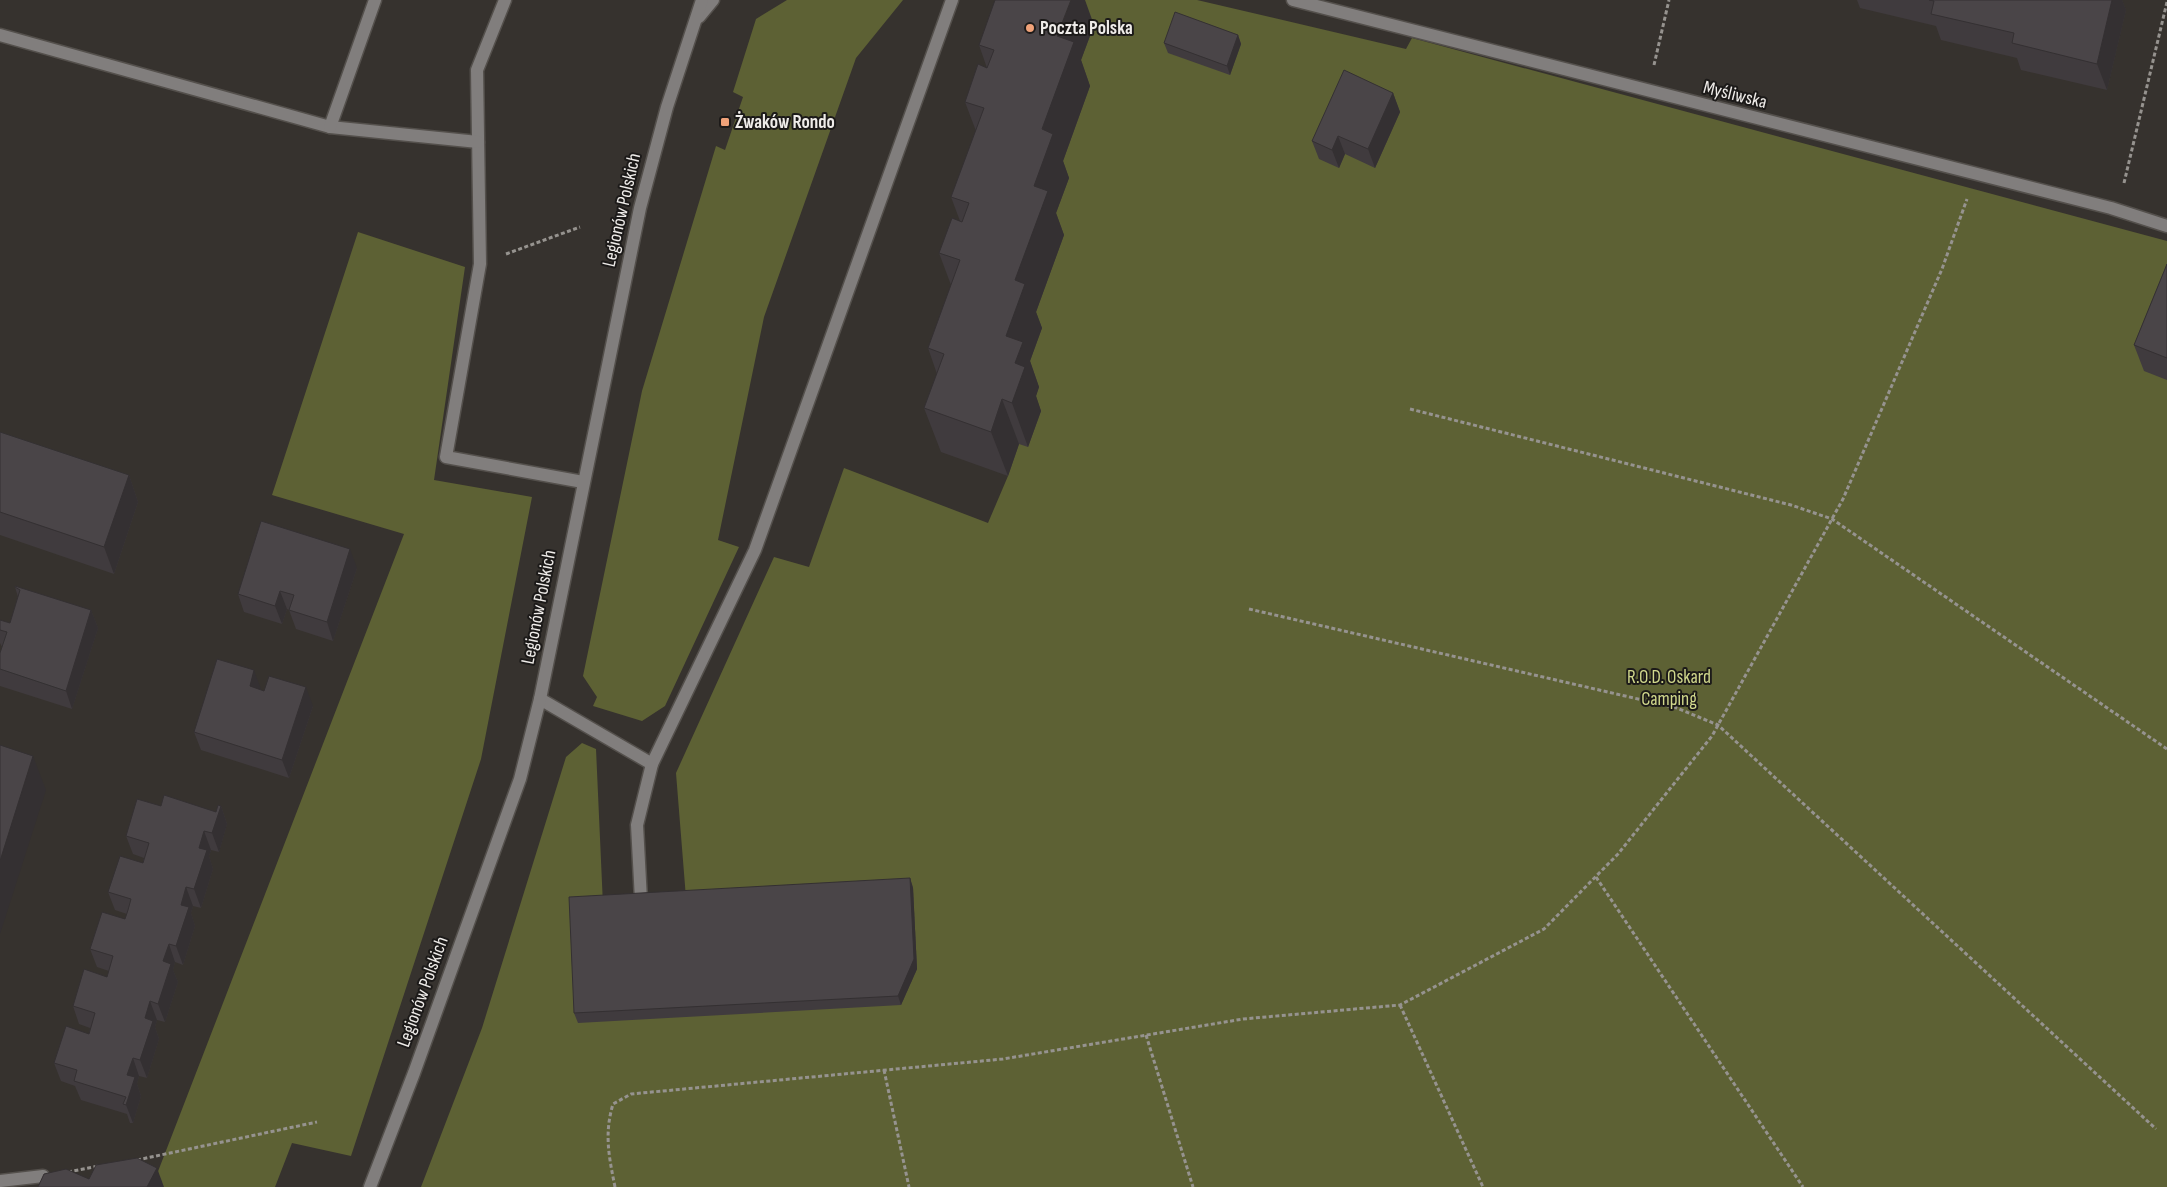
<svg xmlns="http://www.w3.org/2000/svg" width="2167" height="1187" viewBox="0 0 2167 1187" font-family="'Sofia Sans Condensed',sans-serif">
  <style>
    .green { fill: #5d6134 }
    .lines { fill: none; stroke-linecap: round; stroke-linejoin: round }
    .minor-casing { stroke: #54504c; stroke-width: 15 }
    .path { stroke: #96938f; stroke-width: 3; stroke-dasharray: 4 2.5; stroke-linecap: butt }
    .minor { stroke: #817e7d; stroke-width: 12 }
    .wall { fill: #403b3e }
    .shaded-wall { fill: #343032 }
    .building { fill: #4a4548; stroke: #343032 }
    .poi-dot { fill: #f0a279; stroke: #1c1a19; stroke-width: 2 }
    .labels { text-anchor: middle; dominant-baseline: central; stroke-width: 4; stroke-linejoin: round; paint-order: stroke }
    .poi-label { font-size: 19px; font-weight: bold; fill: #efece9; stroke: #1c1a19; text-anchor: start }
    .street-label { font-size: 19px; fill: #efece9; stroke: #1c1a19 }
    .park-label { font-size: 19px; fill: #d1d88c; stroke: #1c1a19 }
  </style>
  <rect width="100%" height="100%" fill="#36322e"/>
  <g class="green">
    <polygon points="787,0 903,0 856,58 764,317 718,540 739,547 665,706 642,721 593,706 597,697 583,676 642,391 716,146 725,150 743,97 733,92 756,19"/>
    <polygon points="1027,0 1197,0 1406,49 1412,38 2167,241 2167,1187 421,1187 482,1028 566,757 582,743 596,749 603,905 686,898 676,773 774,557 809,567 844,468 988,523 1008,476 991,398"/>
    <polygon points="358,232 465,267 434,480 532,497 481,759 351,1156 292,1143 275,1187 152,1187 404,534 272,495"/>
  </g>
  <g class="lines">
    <defs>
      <g id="minor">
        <polyline points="505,0 477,70 480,264 446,457 583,482"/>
        <polyline points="1293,0 2111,208 2167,226"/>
        <polyline points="699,17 713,0"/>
        <polyline points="0,35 330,127 478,142"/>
        <polyline points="330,127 375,0"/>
        <polyline points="540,699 652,764"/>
        <polyline points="641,900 637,825 652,764 755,550 952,0"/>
        <polyline points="0,1181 43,1176"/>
        <polyline points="370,1187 414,1073 520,779 540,699 640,208 667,107 702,0"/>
      </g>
    </defs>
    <use href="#minor" class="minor-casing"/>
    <g class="path">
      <polyline points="1654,65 1669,0"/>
      <polyline points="2124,183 2167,2"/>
      <polyline points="506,254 580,227"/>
      <polyline points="1410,409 1791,505 1832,519 2167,749"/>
      <polyline points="1249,609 1677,708 1718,725 2156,1129"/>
      <polyline points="1596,877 1803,1187"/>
      <polyline points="1400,1005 1483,1187"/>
      <polyline points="1146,1035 1193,1187"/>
      <polyline points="884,1070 909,1187"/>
      <polyline points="137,1160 317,1122"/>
      <polyline points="68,1172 99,1166"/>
      <path d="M615,1187c-6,-30 -11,-53 -2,-83l18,-10 372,-35 240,-40 157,-14 144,-76 74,-75 94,-118 131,-237 99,-230 25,-70"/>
    </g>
    <use href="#minor" class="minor"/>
  </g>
  <g class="wall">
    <polygon points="1857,0 2122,0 2126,10 2107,90 2021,70 2017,58 1941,40 1936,26 1860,8"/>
    <polygon points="1094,25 1081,60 1090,86 1063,161 1069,178 1056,213 1064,235 1036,312 1042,328 1030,361 1039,387 1036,396 1041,411 1028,447 1019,444 1008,476 941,452 924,408 937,374 928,348 951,285 939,253 960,221 951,197 976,131 965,102 987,68 979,45"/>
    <polygon points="1238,35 1241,44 1230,75 1168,53 1164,43"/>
    <polygon points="1393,93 1400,112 1375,168 1345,154 1339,168 1319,159 1312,141"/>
    <polygon points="2167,264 2167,380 2144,371 2134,345"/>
    <polygon points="0,432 129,475 138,502 114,574 0,535"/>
    <polygon points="357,568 333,641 296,629 289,610 287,609 282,624 244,612 238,594"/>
    <polygon points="15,587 91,610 98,628 72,709 0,686 0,653 2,647 0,643 0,620 10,623 18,597"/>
    <polygon points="261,689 261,690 313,706 289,778 201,750 194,732"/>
    <polygon points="161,806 216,812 221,806 227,824 219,852 211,850 209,856 213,869 201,908 193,906 191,913 195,926 183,965 175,962 173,970 178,982 165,1022 157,1020 155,1027 159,1039 147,1078 139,1076 137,1084 141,1096 133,1123 130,1123 127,1114 81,1100 75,1086 61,1081 54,1063 89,1034 90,1028 79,1024 73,1006 107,977 109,971 97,967 90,949 125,919 127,914 115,910 108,892 143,863 144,858 133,854 126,836"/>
    <polygon points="910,878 913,888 917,969 901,1005 578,1023 574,1013"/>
  </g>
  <g class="shaded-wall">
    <polygon points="1071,0 1085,0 1094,25 1081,60 1090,86 1063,161 1069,178 1056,213 1064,235 1036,312 1042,328 1030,361 1039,387 1036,396 1041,411 1028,447 1012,403 1006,336 1015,280 1034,186 1057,36"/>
    <polygon points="2112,0 2122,0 2126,10 2107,90 2097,64"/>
    <polygon points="1238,35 1241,44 1230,75 1227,66"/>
    <polygon points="1393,93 1400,112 1375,168 1368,149"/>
    <polygon points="1338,136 1345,154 1339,168 1332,150"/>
    <polygon points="1002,399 1019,444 1008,476 991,432"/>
    <polygon points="129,475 138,502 114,574 104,547"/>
    <polygon points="350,549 357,568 333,641 327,622"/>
    <polygon points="280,591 287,609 282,624 275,606"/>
    <polygon points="91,610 98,628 72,709 66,691"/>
    <polygon points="254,670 261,689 256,705 250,686"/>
    <polygon points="306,687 313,706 289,778 282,760"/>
    <polygon points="33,756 46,790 0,934 0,861"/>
    <polygon points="221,806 227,824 219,852 212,833"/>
    <polygon points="204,831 211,850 209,856 213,869 201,908 194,889 199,848"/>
    <polygon points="910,878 913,888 917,969 901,1005 898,996"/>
    <polygon points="186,887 193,906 191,913 195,926 183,965 176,946 181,905"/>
    <polygon points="169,944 175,962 173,970 178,982 165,1022 158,1004 163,961"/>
    <polygon points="150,1001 157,1020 155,1027 159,1039 147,1078 140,1060 145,1018"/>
    <polygon points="133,1058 139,1076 137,1084 141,1096 133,1123 126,1105 127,1075"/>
    <polygon points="157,1168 164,1187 147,1187"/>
  </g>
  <g class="building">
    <polygon points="995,0 1071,0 1057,36 1074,42 1042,129 1053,134 1034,186 1048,191 1015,280 1025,284 1006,336 1023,342 1015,363 1025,367 1012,403 1002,399 991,432 924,408 944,354 928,348 960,260 939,253 952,218 962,222 969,203 951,197 984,108 965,102 978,64 987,68 994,50 979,45"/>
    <polygon points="1929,0 2112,0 2097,64 2012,43 2014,33 1931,14 1934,1"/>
    <polygon points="1175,12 1238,35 1227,66 1164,43"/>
    <polygon points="1344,70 1393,93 1368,149 1338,136 1332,150 1312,141"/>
    <polygon points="2167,264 2167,358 2134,345"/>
    <polygon points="0,432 129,475 104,547 0,512"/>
    <polygon points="261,521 350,549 327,622 289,610 294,595 280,591 275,606 238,594"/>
    <polygon points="15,586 91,610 66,691 0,669 0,653 7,632 0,630 0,620 10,623 20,590 15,587"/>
    <polygon points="217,659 254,670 250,686 264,691 269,676 306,687 282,760 194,732"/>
    <polygon points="0,745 33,756 0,861"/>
    <polygon points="164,795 216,812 218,805 221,806 212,833 204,831 199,848 207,850 194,889 186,887 181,905 189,907 176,946 169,944 163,961 171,964 158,1004 150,1001 145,1018 153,1021 140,1060 133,1058 127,1075 135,1077 126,1105 123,1104 126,1097 74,1081 77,1070 54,1063 66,1026 89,1034 95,1013 73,1006 84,969 107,977 113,956 90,949 102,912 125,919 128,910 131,899 108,892 120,856 143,863 149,843 126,836 137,799 161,806"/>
    <polygon points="910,878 914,959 898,996 574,1013 569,897"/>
    <polygon points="137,1158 157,1168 147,1187 38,1187 44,1174 66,1169 89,1179 96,1165"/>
  </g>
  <g class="poi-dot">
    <circle cx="1030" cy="28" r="5"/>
    <rect x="720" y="117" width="10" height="10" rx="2.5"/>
  </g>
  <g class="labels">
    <g class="poi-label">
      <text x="1040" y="28">Poczta Polska</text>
      <text x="735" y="122">Żwaków Rondo</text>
    </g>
    <g class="street-label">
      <text transform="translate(1735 95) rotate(14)">Myśliwska</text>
      <text transform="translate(622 210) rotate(-77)">Legionów Polskich</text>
      <text transform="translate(539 607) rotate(-79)">Legionów Polskich</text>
      <text transform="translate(423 992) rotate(-70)">Legionów Polskich</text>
    </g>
    <g class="park-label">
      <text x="1669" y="677">R.O.D. Oskard<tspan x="1669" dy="22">Camping</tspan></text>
    </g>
  </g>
</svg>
